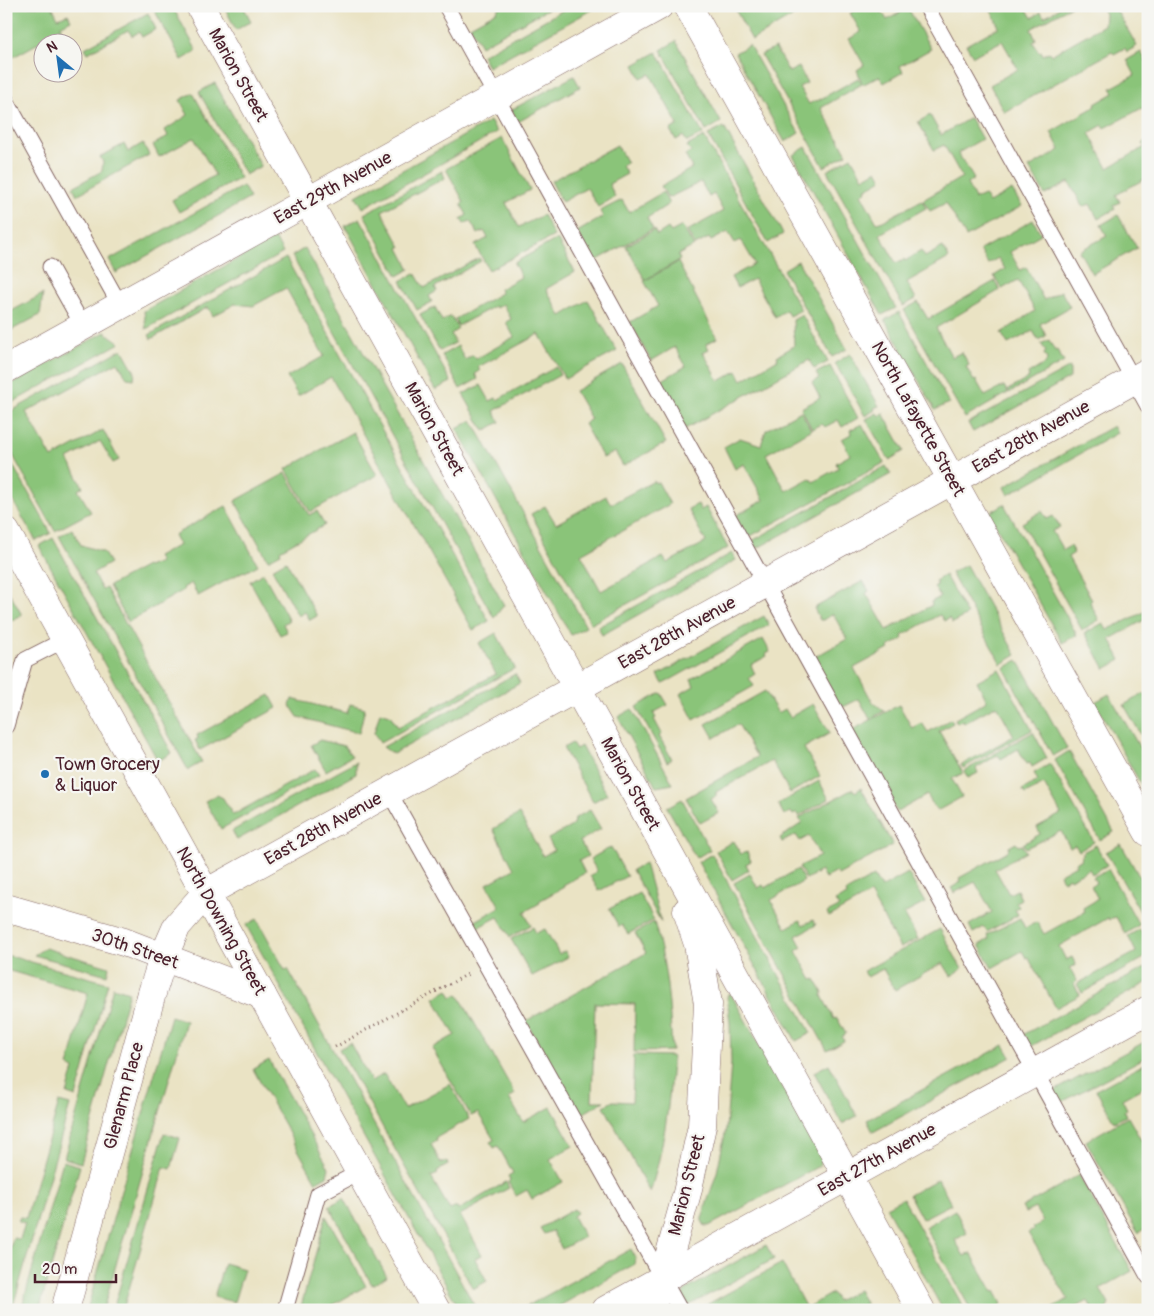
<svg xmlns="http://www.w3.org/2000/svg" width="1154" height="1316" viewBox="0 0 1154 1316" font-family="Pangolin,sans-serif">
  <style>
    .green { fill: #8ac479; stroke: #6a7252 }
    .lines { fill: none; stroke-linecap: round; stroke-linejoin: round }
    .service-casing { stroke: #826461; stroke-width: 17 }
    .minor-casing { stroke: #826461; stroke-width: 29 }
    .tertiary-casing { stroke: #826461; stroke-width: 29 }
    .secondary-casing { stroke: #826461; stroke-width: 29 }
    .path { stroke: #826461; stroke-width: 3; stroke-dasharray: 1 4; stroke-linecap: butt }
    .service { stroke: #fff; stroke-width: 15 }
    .minor { stroke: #fff; stroke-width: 28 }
    .tertiary { stroke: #fff; stroke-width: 28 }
    .secondary { stroke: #fff; stroke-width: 28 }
    .poi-dot { fill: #1f6fb2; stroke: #f6f6f2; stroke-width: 2 }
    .labels { text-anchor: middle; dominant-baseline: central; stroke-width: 4.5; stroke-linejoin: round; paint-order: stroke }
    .street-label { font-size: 18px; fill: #4a1f2b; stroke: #f6f6f2 }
    .poi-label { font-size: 18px; fill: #4a1f2b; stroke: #f6f6f2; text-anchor: start }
  </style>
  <rect width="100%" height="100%" fill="#f6f6f2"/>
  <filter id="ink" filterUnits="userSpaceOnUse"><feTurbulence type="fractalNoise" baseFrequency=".02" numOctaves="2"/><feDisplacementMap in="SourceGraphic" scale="10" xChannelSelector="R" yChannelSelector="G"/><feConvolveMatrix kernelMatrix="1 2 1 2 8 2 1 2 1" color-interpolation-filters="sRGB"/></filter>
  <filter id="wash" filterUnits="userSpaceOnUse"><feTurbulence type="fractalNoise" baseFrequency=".0096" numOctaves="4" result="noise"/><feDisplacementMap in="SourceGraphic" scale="20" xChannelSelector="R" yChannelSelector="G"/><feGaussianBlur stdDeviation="1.12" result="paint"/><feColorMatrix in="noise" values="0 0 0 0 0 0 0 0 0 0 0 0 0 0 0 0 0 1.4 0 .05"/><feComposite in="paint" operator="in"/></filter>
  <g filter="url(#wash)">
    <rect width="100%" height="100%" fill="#eae3c4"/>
    <g class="green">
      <polygon points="6,6 52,6 58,18 68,14 71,20 60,26 62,30 6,61"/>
      <polygon points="152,6 172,6 197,51 182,60"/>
      <polygon points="224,6 243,6 251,21 236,30"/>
      <polygon points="499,6 553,6 481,46 470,26 497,11"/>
      <polygon points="570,6 599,6 488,67 482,55"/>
      <polygon points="744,6 793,6 797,14 752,40 736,11"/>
      <polygon points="862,6 879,6 887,20 908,8 931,49 900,66 903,72 884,83 879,76 864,84 862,84 821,108 847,154 824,167 761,55 775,48 789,72 799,67 807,83 799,87 809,104 816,100 817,101 858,78 862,83 857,70 864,65 849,39 861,32 850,13"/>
      <polygon points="989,6 1025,6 1032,18 1041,12 1044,17 1063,6 1071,6 1031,29 1036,40 1033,42 1039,52 1041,51 1043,55 1049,52 1051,55 1104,25 1105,14 1101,6 1114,6 1137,46 1127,52 1125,48 1114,54 1112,52 1004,112 990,85 1018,69 1002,41 973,56 966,45 999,27"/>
      <polygon points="148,13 156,29 142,37 139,32 132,36 128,30 88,53 85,48"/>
      <polygon points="676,41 721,122 706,131 661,50"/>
      <polygon points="749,45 799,133 785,142 735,53"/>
      <polygon points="657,52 703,134 687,142 683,136 676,140 670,130 678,125 650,74 641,78 634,65"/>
      <polygon points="1141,52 1148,64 1148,107 1143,109 1142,108 1105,128 1103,125 1089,133 1108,168 1145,147 1143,143 1148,140 1148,177 1116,195 1120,202 1113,206 1115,209 1098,219 1090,204 1083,207 1069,182 1045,195 1029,168 1060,150 1051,132 1096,106 1095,104 1114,93 1111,88 1135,75 1127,60"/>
      <polygon points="574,76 580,87 518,122 511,110"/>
      <polygon points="215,83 261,166 245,175 199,92"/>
      <polygon points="193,93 240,178 179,212 172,200 215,175 194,138 159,157 153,145 168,136 165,130 188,115 180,100"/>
      <polygon points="930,115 941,135 970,118 982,139 958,153 974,179 967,184 975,199 984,195 989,203 1012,190 1022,206 966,237 946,203 930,211 923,200 962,177 944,145 934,150 918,122"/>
      <polygon points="490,121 497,132 363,208 356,196"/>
      <polygon points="724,127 783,234 768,243 708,135"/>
      <polygon points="704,137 801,310 789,316 786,310 775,317 754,279 737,288 731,277 755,264 741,240 735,243 728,232 711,241 709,238 695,245 687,231 723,211 714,194 709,197 701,182 668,198 661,186 692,168 685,155 691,152 687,146"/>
      <polygon points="502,138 530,190 506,203 519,227 543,215 554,236 489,270 475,245 488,238 484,231 478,234 470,221 464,224 461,219 467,215 461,204 464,202 446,169"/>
      <polygon points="143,143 149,155 77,195 73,187 102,171 103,162 100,157 124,144 128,152"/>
      <polygon points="617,145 627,163 622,166 627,174 609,184 615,197 598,207 587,188 562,202 551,181"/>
      <polygon points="806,147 896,308 882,315 793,155"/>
      <polygon points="851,157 863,178 877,170 882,179 865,189 866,191 861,194 877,223 883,221 922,200 926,208 880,234 896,263 904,259 905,261 921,251 925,257 943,247 949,258 907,282 916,299 903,306 827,171"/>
      <polygon points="442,171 445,178 382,211 401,247 399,248 410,269 398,276 364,214"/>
      <polygon points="243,186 250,198 116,273 109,260"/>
      <polygon points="663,192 669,204 647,218 653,229 594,262 577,232 603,217 600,211 622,200 629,212"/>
      <polygon points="1118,215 1137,248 1092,274 1079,251 1107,236 1101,225"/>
      <polygon points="360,218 451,382 435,390 345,226"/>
      <polygon points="1033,220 1041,234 1010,252 1020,270 1026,267 1044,300 1061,291 1070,307 1040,324 1046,336 1038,340 1033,331 1008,344 1001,333 1035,311 1018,280 1002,289 994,276 1005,269 998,258 988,264 980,250"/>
      <polygon points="682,226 694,246 678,255 680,260 645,280 626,246 654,230 657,235 668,228 671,232"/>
      <polygon points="275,238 283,253 146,329 144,311"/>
      <polygon points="557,239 575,272 546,289 561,316 588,300 617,351 565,379 539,334 480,366 478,367 480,371 475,374 478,379 460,389 442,355 458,346 465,360 473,355 476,359 514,337 506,322 511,319 503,304 496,308 495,306 458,326 455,319 501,293 500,289 521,277 514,263"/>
      <polygon points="305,248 504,605 494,618 292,256"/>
      <polygon points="286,258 489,621 473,630 331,377 298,396 287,377 324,356 286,288 253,306 235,304 213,316 208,307 151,339 149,335"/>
      <polygon points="479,258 481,261 435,287 437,291 429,296 432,302 417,310 401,281 415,273 424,288"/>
      <polygon points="798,261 847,349 832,357 783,270"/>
      <polygon points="678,262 717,338 706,344 709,349 703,352 719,381 737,371 742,380 778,359 777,356 794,346 793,320 802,315 828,362 814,369 809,360 685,429 659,382 686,366 675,347 651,361 630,322 658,306 644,281"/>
      <polygon points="995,281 1000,290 936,328 952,357 962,352 969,365 966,367 974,381 976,380 985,396 1004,386 1008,393 965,418 904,310 918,302 928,319"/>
      <polygon points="43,294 40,315 6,333 6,314"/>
      <polygon points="435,307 442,321 451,316 458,329 451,334 455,343 440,351 420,315"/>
      <polygon points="899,312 949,403 935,410 885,320"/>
      <polygon points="105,332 120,343 6,406 6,387"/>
      <polygon points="1049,340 1055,351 1057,350 1064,362 1009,393 1008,390 1029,378 1028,374 1046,363 1047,359 1044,354 1046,351 1041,344"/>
      <polygon points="122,349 135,372 134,379 127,378 118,362 26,412 52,458 103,430 119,460 113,463 100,441 68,459 83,487 78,490 91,512 55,531 6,443 6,414"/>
      <polygon points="850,354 879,406 874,408 875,410 865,416 835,363"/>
      <polygon points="622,364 666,443 623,466 615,452 603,458 584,424 591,419 575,391"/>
      <polygon points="830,366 858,418 842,427 838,420 825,427 822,424 812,429 801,408 820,398 812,383 819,379 816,373"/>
      <polygon points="556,367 560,375 494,411 500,422 484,431 463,394 481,385 490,401 496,398 497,400"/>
      <polygon points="1070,367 1070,378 973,432 968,423"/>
      <polygon points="801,411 811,430 766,454 786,491 810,478 813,482 838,468 836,463 850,455 842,439 851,434 850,430 862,424 884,463 747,538 735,516 764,500 744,464 735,469 724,447 740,438 761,445 766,430"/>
      <polygon points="877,413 879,416 883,413 904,451 889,460 866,419"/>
      <polygon points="472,420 586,627 571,635 457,429"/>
      <polygon points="1113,426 1117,433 1008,495 1004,487"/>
      <polygon points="353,432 377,475 310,512 286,469"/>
      <polygon points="6,453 51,533 36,541 6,489"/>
      <polygon points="886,466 891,474 756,549 752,541"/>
      <polygon points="286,473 309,515 317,511 325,525 280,550 281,553 268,560 235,501"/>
      <polygon points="654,481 655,483 658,482 670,504 581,554 601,591 663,557 667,563 706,542 688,509 698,504 701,510 706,507 728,548 591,624 531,514 545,506 556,524 606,496 611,504"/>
      <polygon points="1004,504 1077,635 1062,643 989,513"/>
      <polygon points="226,506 258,565 245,572 244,571 198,596 191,583 183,588 184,590 128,622 109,586 146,566 147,567 160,562 157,557 179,545 174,535"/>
      <polygon points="1042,511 1047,519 1053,516 1060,527 1052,531 1063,550 1070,546 1074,553 1068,557 1092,600 1090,602 1099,620 1082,630 1022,523"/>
      <polygon points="72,529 81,545 103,552 110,563 93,573 102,590 106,588 202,762 188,770 59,536"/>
      <polygon points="53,538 172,753 158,761 39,546"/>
      <polygon points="732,553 736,560 602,635 598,627"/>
      <polygon points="286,561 317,616 310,620 305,612 298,616 272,569"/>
      <polygon points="966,565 1016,655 1001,664 951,573"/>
      <polygon points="263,573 289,620 283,624 287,632 280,635 250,581"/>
      <polygon points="945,575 967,615 952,623 949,618 944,621 940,615 937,616 902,636 903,639 888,647 889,649 854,668 872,701 884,711 870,719 859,699 841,708 813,658 847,639 833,614 823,620 820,620 814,608 863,581 869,591 866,593 887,630 932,605 931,602 940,597 934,587 937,585 935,581"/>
      <polygon points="6,587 22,615 8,622 6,619"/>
      <polygon points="1148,610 1148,618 1110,639 1121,660 1105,669 1085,633 1103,623 1107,630"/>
      <polygon points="764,616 769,625 663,684 658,675"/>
      <polygon points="496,633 515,668 380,743 374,733 380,712 390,715 398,727 496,674 479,643"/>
      <polygon points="763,639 770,652 766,654 767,656 751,665 755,674 749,678 754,686 694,720 680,694 694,686 691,679"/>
      <polygon points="1018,660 1067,748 1053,756 1004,668"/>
      <polygon points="999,669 1032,730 963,768 961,765 1014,736 997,705 964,723 963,720 957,723 955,719 987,701 977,681"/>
      <polygon points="515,674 520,683 393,754 383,747"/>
      <polygon points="765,691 778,713 785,709 790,717 813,704 830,733 804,748 820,776 790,793 772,761 716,792 716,796 711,799 719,813 700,823 686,798 757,757 738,724 714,738 706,724"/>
      <polygon points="661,693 668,705 653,713 656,718 654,719 662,734 659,736 672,759 667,762 636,707"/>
      <polygon points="1144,693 1148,699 1148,747 1124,705"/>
      <polygon points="1109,694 1148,762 1148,797 1095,702"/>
      <polygon points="270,695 277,708 200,750 195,740 198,739 197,735"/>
      <polygon points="292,699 347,713 350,704 365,708 359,733 298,717 290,705"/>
      <polygon points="899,705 912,728 922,723 928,732 951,719 953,723 939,731 963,773 952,779 962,797 937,811 927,795 897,812 852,730"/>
      <polygon points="632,709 673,784 656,787 618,717"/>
      <polygon points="1033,732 1047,758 1032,767 1030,763 1027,764 1018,749 1001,759 998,755 976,768 978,773 968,778 964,771"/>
      <polygon points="320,740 344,746 352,756 326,771 311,745"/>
      <polygon points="572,743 576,749 581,746 607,794 593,802 563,748"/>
      <polygon points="1069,751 1114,832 1100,840 1055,760"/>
      <polygon points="356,762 356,774 237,840 232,831"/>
      <polygon points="1050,764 1094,842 1079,851 1075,845 1070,848 1061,831 1026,848 1023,844 1040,834 1037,827 1061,814 1044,784 1025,794 1022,790 1038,781 1034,773"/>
      <polygon points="315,769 319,775 221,829 205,801 217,795 223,798 233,815"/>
      <polygon points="819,781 829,799 799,816 797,813 793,815 791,812 784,815 778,804"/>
      <polygon points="861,788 893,845 838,875 836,872 825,878 821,871 806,879 799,867 820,856 809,836 800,841 796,835 782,842 780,838 802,823 799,818 853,789 855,792"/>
      <polygon points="682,799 710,850 696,858 667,807"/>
      <polygon points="590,810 601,829 580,841 588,856 579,861 585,873 563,885 564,887 539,901 540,903 524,912 531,925 510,937 498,917 475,929 472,923 500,907 487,884 514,869 493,829 519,814 543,856 554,850 548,839 572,826 575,818"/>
      <polygon points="734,841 741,854 747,852 751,861 746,864 749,870 732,880 716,851"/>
      <polygon points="1016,843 1018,846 1022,845 1026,852 995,869 1009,894 1017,890 1021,899 1016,902 1019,907 1015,909 1018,915 987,932 984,927 973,933 969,925 992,912 975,882 954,893 951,888 961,882 959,878 1008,851 1009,847"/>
      <polygon points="1121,844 1148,892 1148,919 1145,920 1106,852"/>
      <polygon points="1096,845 1107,865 1092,874 1089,869 1070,879 1069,877 1063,881 1060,874 1076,865 1075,863 1081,860 1083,852"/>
      <polygon points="611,847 627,876 599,891 590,876 597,871 590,859"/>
      <polygon points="712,854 811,1033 796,1041 698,862"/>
      <polygon points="645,863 661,922 632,870"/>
      <polygon points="798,869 804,881 771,900 786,928 800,920 803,925 813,920 816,925 796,936 802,947 796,951 812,980 815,979 823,993 822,996 834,1019 837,1018 846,1034 842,1037 844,1041 827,1050 734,883 750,874 758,888 763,885 765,888"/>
      <polygon points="1108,869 1139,925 1125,934 1116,917 1109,920 1108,918 1059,946 1066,960 1072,957 1076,965 1070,968 1077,981 1074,984 1080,995 1056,1008 1028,957 1026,958 1022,951 992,968 979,945 989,939 987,935 1020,918 1025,928 1037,922 1044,934 1084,912 1083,908 1098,899 1091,886 1096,883 1093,877"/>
      <polygon points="908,873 925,903 904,914 918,939 900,948 870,894 829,917 827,913 839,907 835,901 847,895 846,892 874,876 881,888"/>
      <polygon points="639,893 654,920 628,934 622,925 619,927 609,909"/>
      <polygon points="257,919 285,970 288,969 477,1310 460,1310 246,925"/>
      <path d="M654,922c13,43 16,85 18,129l-38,1 1,-48 -40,-1 -3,98h12l-25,15 -53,-95 120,-68 -11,-20z"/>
      <polygon points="533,927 536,933 545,929 559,954 565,951 568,957 532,976 511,939"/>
      <polygon points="940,929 962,969 951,976 943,963 895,990 883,969 867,977 864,971"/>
      <polygon points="1140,929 1148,942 1148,956 1082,993 1077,984 1136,952 1128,936"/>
      <polygon points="45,948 109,967 107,975 34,955"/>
      <polygon points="6,955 108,983 76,1097 67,1094 74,1069 68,1066 88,993 6,970"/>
      <polygon points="1148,966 1148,982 1028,1048 1021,1036"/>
      <polygon points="113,987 129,992 81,1163 64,1158"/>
      <polygon points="448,990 452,997 458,994 515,1094 509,1098 523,1122 551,1107 573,1146 550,1159 563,1182 532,1199 527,1190 516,1196 508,1182 510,1180 508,1176 513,1173 498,1146 494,1148 490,1142 494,1140 478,1113 471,1116 432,1048 455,1035 434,998"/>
      <polygon points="728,994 731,994 821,1156 822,1161 819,1166 709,1226 705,1226 702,1221 702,1218 717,1172 726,1129 731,1063 730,1023 727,997"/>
      <polygon points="171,1016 186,1021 103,1310 87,1310"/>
      <polygon points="1148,1040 1148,1056 1060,1103 1054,1091"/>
      <polygon points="350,1043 371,1081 384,1074 404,1109 450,1084 469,1119 436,1138 437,1141 431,1144 441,1164 447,1161 448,1165 437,1171 438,1174 431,1177 450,1210 456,1207 458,1210 506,1182 509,1188 460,1215 482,1255 475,1259 487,1281 473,1289 339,1049"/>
      <polygon points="1004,1045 1011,1057 873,1132 867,1120"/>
      <path d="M634,1055l38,1c-2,47 -8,91 -22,137l-46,-87 9,-5 19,1z"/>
      <polygon points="269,1060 329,1168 327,1176 316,1182 253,1069"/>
      <polygon points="1148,1062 1148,1089 1146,1090 1144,1087 1122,1099 1127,1109 1124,1111 1126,1116 1114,1122 1096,1090"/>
      <polygon points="829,1064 857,1116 842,1124 814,1072"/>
      <polygon points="59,1102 70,1105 12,1310 6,1310 6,1270 9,1270 13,1258 8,1256 13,1238 20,1239 25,1223 18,1221 20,1217 26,1218"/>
      <polygon points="1128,1117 1141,1140 1148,1137 1148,1227 1138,1233 1086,1141"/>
      <polygon points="164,1133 180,1138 171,1169 164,1167 123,1310 113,1310"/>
      <polygon points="63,1161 80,1166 39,1310 21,1310"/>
      <polygon points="1079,1175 1132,1271 1100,1289 1109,1304 1106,1310 1093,1310 1088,1301 1071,1310 1050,1310 1068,1299 1028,1233 1034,1230 1032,1228 1043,1222 1035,1208 1025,1213 1022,1207"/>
      <polygon points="938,1179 951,1204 922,1219 909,1195"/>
      <polygon points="344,1198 387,1277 372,1285 329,1206"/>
      <polygon points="903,1198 965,1310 943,1310 886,1207"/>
      <polygon points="574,1209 577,1213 573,1216 584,1237 562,1249 552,1231 544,1234 540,1228"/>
      <polygon points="955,1210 967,1233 955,1240 964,1256 971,1253 993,1292 995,1291 1002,1304 1000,1306 1001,1309 999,1310 971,1310 925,1227"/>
      <polygon points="326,1216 366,1286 324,1310 300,1310"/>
      <polygon points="766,1245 774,1259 686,1307 682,1299 684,1291"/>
      <polygon points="631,1249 636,1258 635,1264 552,1310 520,1310"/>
      <polygon points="224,1263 244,1269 234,1302 214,1297"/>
      <polygon points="782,1263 806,1308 832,1293 837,1301 858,1290 869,1310 697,1310"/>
    </g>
  </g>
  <g filter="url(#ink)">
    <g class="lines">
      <defs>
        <g id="service">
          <polyline points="446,6 1148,1276"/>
          <polyline points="926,6 1148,406"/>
          <polyline points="6,100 120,305"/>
          <polyline points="50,267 83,326"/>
          <polyline points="6,726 25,660 66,639"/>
          <polyline points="389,792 680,1310"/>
          <polyline points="285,1310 318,1194 360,1172"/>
        </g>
        <g id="minor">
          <polyline points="200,6 921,1310"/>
          <polyline points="688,6 1148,832"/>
          <polyline points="6,908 124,942 262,995"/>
          <polyline points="65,1310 152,993 163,958 177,926 206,893"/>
          <polyline points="606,1310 1148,1010"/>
          <polyline points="650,1310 663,1278 687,1193 702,1126 708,1004 698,944 687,911"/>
        </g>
        <g id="tertiary">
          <polyline points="6,369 659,6"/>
          <polyline points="206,893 1148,372"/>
        </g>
        <polyline id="secondary" points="6,532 436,1310"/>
      </defs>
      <use href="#service" class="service-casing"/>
      <use href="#minor" class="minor-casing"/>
      <use href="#tertiary" class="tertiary-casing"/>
      <use href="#secondary" class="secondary-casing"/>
      <polyline class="path" points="335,1047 468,974"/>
      <use href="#service" class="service"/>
      <use href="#minor" class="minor"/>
      <use href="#tertiary" class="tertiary"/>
      <use href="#secondary" class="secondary"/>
    </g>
  </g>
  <circle class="poi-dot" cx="45" cy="774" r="5"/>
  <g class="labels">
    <g class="street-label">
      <text transform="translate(238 75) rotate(61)">Marion Street</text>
      <text transform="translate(333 188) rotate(-29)">East 29th Avenue</text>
      <text transform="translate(918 419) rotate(61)">North Lafayette Street</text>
      <text transform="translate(434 429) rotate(61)">Marion Street</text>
      <text transform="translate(1031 437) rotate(-29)">East 28th Avenue</text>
      <text transform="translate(677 633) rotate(-29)">East 28th Avenue</text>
      <text transform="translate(630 784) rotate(61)">Marion Street</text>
      <text transform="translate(323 829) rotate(-29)">East 28th Avenue</text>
      <text transform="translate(221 921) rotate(61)">North Downing Street</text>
      <text transform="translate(135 949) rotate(19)">30th Street</text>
      <text transform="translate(124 1096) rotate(-75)">Glenarm Place</text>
      <text transform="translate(877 1160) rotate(-29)">East 27th Avenue</text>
      <text transform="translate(687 1185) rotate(-76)">Marion Street</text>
    </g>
    <g class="poi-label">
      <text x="55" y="764">Town Grocery<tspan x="55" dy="21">&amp; Liquor</tspan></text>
    </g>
  </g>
  <rect width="1154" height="1316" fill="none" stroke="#f6f6f2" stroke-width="25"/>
  <g transform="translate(58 58) rotate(331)"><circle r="24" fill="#f6f6f2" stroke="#b1a0a2"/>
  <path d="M0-4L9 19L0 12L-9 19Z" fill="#1f6fb2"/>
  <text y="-8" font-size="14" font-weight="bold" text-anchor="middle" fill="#4a1f2b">N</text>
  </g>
  <path d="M35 1274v8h81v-8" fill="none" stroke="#4a1f2b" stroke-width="2.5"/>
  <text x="42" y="1274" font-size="15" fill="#4a1f2b" stroke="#f6f6f2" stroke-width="4" paint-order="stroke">20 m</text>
</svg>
